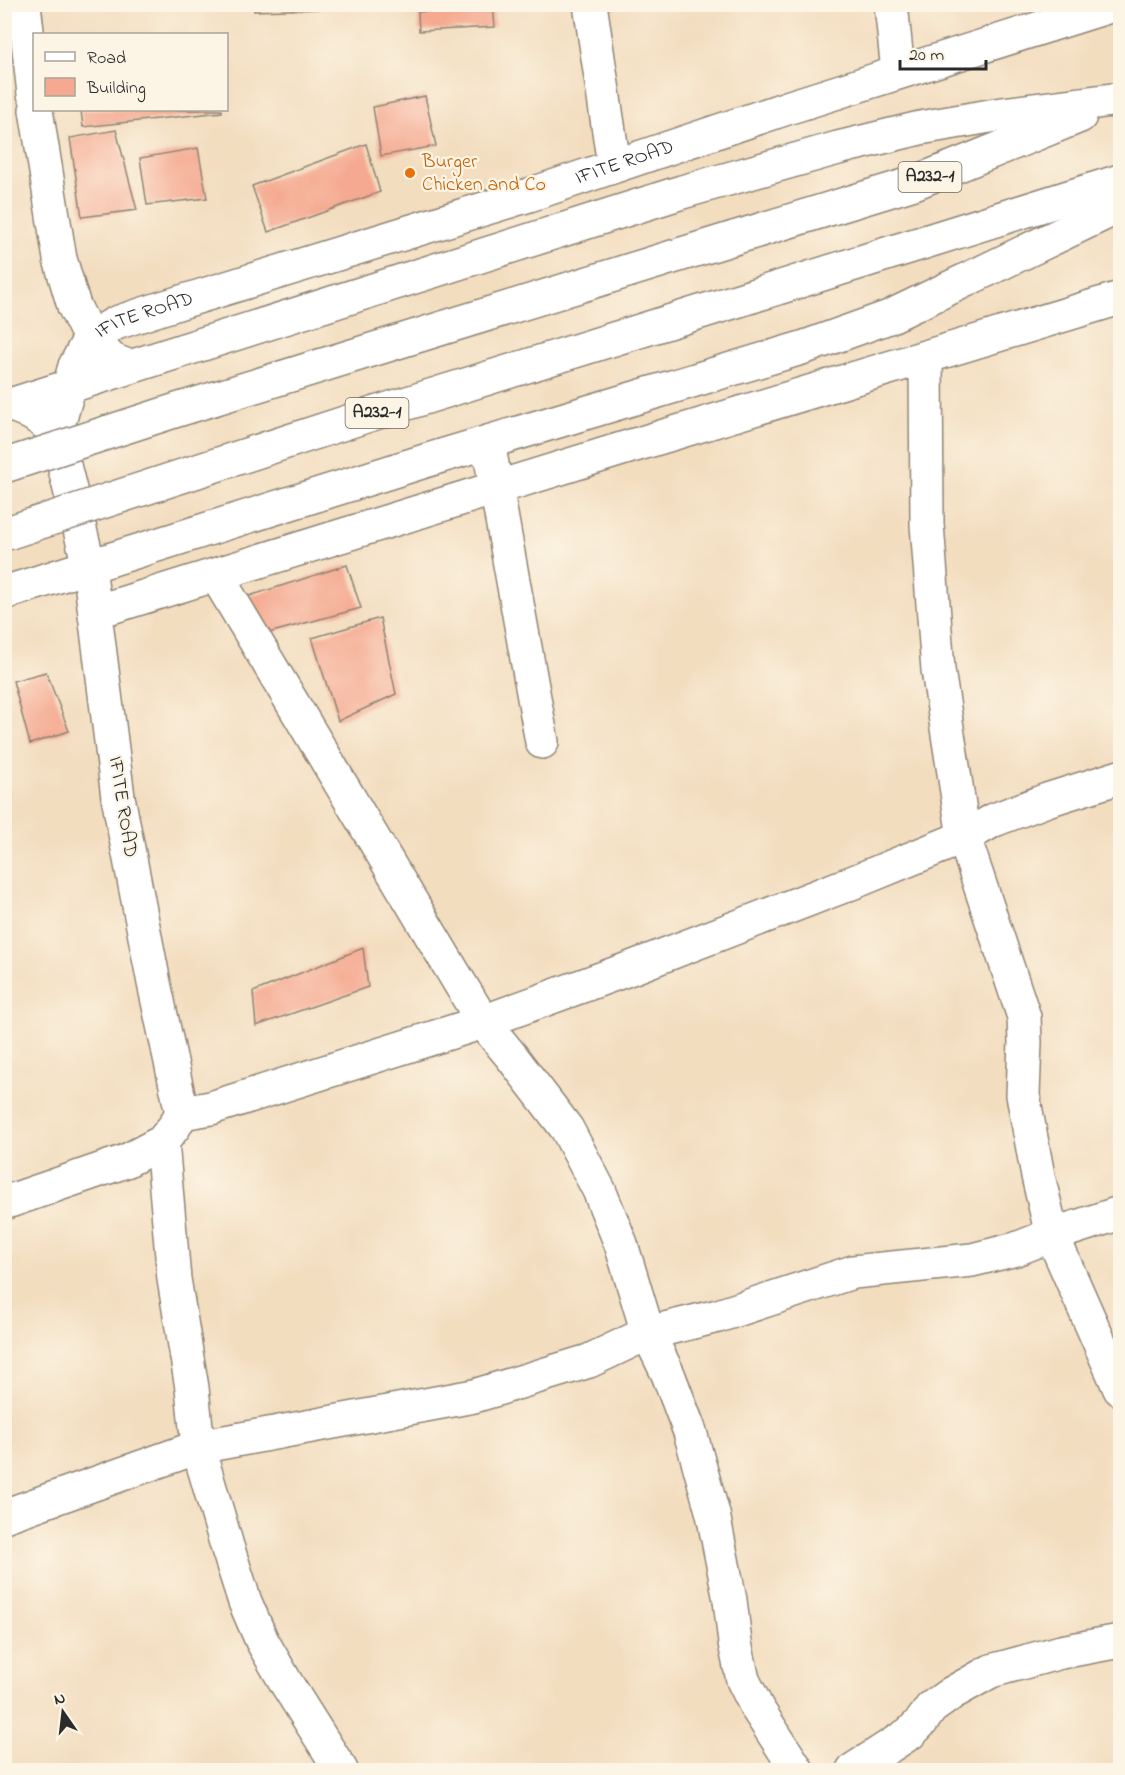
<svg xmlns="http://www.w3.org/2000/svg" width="1125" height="1775" viewBox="0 0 1125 1775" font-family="'Indie Flower',sans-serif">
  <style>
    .building { fill: #f5a990 }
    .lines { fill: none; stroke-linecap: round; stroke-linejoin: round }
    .minor-casing { stroke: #8f8475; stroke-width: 36 }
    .highway-casing { stroke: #8f8475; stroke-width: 36 }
    .minor { stroke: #fff; stroke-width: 33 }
    .highway { stroke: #fff; stroke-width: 33 }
    .highway-bridge-casing { stroke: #8f8475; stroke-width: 36; stroke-linecap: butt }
    .highway-bridge { stroke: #fff; stroke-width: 33 }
    .food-dot { fill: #e8710a; stroke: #fcf5e5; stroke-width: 2 }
    .labels { text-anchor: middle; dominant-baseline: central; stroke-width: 4.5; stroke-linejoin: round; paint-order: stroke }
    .shield { fill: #fcf5e5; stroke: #6a6863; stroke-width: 1.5 }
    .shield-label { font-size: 18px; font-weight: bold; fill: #2b2b2b }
    .food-label { font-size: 20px; fill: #c56008; stroke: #fcf5e5; text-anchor: start }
    .street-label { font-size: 20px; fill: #2b2b2b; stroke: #fcf5e5 }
  </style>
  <rect width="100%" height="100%" fill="#fcf5e5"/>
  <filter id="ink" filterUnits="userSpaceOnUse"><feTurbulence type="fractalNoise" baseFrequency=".0167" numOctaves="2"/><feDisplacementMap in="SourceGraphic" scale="12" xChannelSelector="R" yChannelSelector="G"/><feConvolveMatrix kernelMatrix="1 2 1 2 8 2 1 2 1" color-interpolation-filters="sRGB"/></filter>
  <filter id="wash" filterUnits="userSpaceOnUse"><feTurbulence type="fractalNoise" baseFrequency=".008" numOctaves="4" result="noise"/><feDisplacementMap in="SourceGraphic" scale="24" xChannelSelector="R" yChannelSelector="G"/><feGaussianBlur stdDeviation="1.35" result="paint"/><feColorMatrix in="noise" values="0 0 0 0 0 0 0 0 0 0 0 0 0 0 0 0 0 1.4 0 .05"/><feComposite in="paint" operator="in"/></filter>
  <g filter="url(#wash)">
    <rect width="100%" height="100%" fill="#f3ddbf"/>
    <g id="blocks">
      <g class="building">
        <polygon points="253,4 355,4 356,8 254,11"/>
        <polygon points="493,6 495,27 419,31 418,12"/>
        <polygon points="425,96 436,146 381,156 373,107"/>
        <polygon points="81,110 222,110 222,112 83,127"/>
        <polygon points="116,130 137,210 82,217 70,138"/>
        <polygon points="366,144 380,192 268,232 252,186"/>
        <polygon points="198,148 207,198 147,205 140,158"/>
        <polygon points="347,565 361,608 261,635 246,597"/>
        <polygon points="380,618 396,694 338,721 312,638"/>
        <polygon points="46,672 69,731 30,744 13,681"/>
        <polygon points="363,948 368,987 256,1026 253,992"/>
      </g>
    </g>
  </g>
  <g filter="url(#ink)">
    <use href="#blocks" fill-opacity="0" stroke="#8f8475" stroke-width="1.5"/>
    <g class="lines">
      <defs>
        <g id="minor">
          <polyline points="24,4 34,94"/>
          <polyline points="590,4 614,165"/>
          <polyline points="891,4 898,72"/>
          <polyline points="36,110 60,259 74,306 90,338"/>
          <polyline points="926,357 927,524 938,670 964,837 1024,1017 1025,1042 1023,1095 1038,1176 1052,1235 1120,1389"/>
          <polyline points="488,442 542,742"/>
          <polyline points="216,575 483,1022 512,1057 567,1129 599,1190 621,1244 648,1333 668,1374 690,1432 713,1514 730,1600 735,1643 743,1680 757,1708 797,1770"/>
          <polyline points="95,612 625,448 1120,298"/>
          <polyline points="182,1113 211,1108 483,1022 631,968 859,880 964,837 994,820 1047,800 1120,777"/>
          <polyline points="162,1142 174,1279 192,1388 198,1447 227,1546 245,1602 262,1641 288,1686 341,1770"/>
          <path id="s1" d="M4,1203l122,-42 36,-19 12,-15 8,-14 -28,-130 -36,-186 -29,-231 -33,-133 19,-67 15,-28 26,-15 49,-16 364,-112 261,-88 326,-103"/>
          <polyline points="4,1516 198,1447 474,1396 589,1361 648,1333 718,1316 853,1272 972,1260 1016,1249 1052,1235 1120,1213"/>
          <polyline points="853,1770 910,1733 922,1721 931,1708 952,1693 991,1671 1061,1652 1120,1641"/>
        </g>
        <g id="highway">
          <polyline points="734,238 914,183 1080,116"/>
          <polyline points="752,296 1120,181"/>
          <polyline points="90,338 112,360 130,367"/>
          <path d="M12,405c18,6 31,14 44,28"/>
          <polyline points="4,407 682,192 838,148 920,128 1002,114 1120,99"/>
          <polyline points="4,593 428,460 805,347 889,317 1120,206"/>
        </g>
      </defs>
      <use href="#minor" class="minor-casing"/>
      <use href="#highway" class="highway-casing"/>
      <use href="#minor" class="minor"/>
      <use href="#highway" class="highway"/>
      <defs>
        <g id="highway-bridge">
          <polyline points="4,466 174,411 734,238"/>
          <polyline points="4,534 369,415 752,296"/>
        </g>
      </defs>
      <use href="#highway-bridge" class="highway-bridge-casing"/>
      <use href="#highway-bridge" class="highway-bridge"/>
    </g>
  </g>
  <circle class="food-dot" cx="410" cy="173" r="6"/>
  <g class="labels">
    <g class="shield">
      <rect x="898.5" y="162" width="63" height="30" rx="4.5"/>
      <rect x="345.5" y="398" width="63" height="30" rx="4.5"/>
    </g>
    <g class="shield-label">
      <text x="930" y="177">A232-1</text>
      <text x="377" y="413">A232-1</text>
    </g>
    <g class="food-label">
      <text x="422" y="162">Burger<tspan x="422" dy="23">Chicken and Co</tspan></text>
    </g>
    <g class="street-label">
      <text stroke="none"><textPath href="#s1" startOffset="1562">IFITE ROAD</textPath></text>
      <text stroke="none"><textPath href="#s1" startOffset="1058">IFITE ROAD</textPath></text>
      <text transform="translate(122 807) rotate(81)">IFITE ROAD</text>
    </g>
  </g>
  <rect width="1125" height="1775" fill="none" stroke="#fcf5e5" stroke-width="24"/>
  <rect x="33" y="33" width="195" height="78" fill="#fcf5e5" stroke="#a8a49b" stroke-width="1.5"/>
  <rect x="45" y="52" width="30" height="9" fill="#ffffff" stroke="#a8a49b" stroke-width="1.5"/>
  <text x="87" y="63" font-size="18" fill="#2b2b2b">Road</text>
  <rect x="45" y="78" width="30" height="18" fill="#f5a990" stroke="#a8a49b" stroke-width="1.5"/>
  <text x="87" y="93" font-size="18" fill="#2b2b2b">Building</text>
  <g transform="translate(63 1712) rotate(346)" stroke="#fcf5e5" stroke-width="4.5" paint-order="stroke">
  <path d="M0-4.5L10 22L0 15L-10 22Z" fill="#2b2b2b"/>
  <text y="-9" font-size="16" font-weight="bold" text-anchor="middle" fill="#2b2b2b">N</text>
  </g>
  <path d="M900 60v9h86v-9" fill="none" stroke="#2b2b2b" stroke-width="3"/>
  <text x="909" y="60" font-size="18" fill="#2b2b2b" stroke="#fcf5e5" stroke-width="4.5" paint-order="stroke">20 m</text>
</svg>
